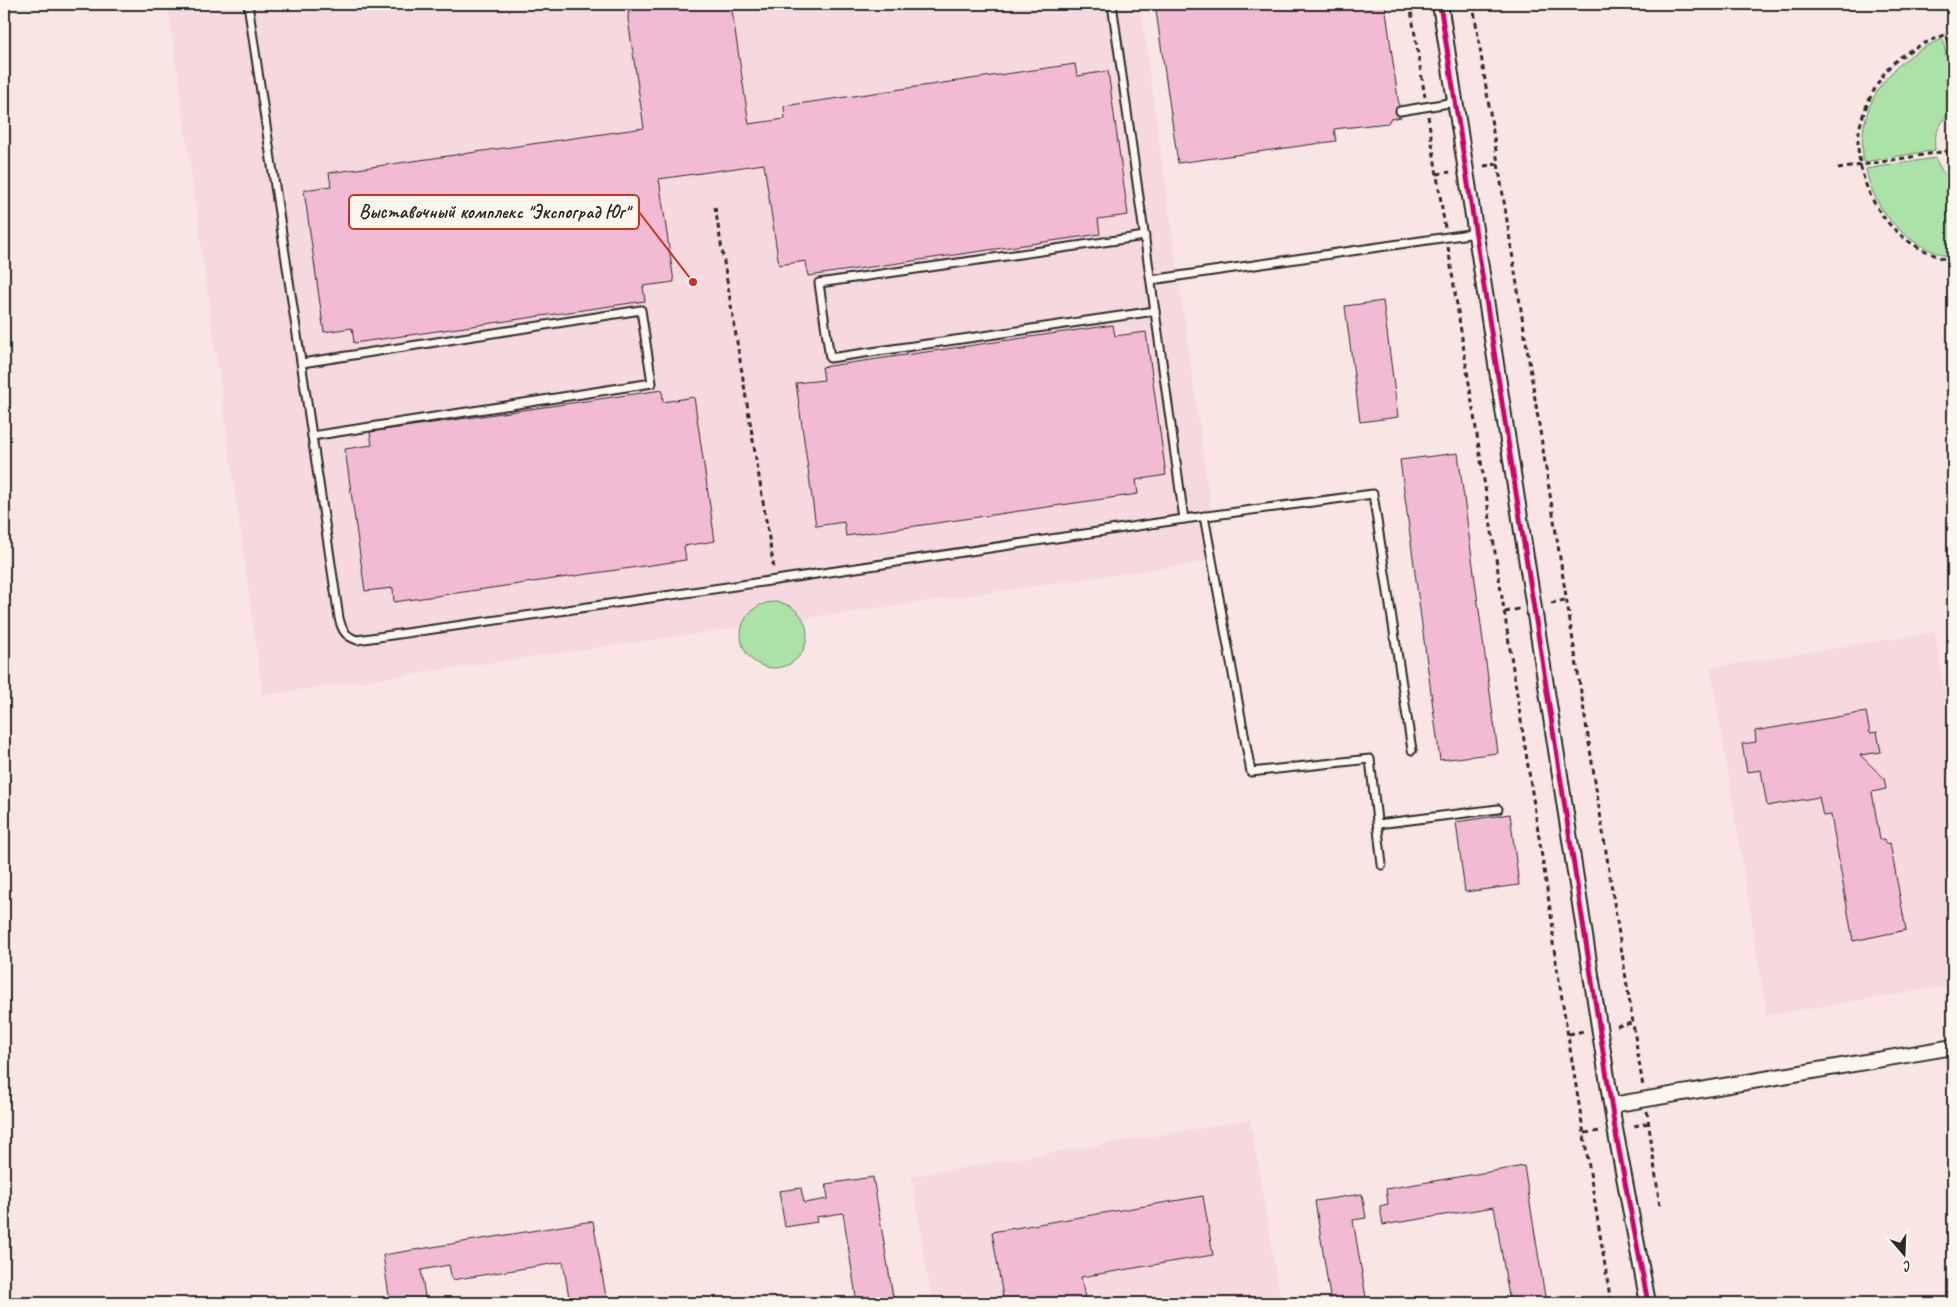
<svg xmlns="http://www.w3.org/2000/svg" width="1957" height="1307" viewBox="0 0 1957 1307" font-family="Caveat,sans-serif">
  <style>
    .built { fill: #f6d8df }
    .green { fill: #aae2a7; stroke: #6a8669 }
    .building { fill: #f2bbd3; stroke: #2b2b2b }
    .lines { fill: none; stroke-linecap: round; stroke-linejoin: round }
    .lane-casing { stroke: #2b2b2b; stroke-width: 11 }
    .street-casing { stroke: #2b2b2b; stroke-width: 18 }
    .path { stroke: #2b2b2b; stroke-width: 3; stroke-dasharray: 5 4; stroke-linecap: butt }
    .lane { stroke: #fbf7ec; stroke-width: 7 }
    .street { stroke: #fbf7ec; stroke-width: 14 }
    .cycleway-casing { stroke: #fbf7ec; stroke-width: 8 }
    .cycleway { stroke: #d6006c; stroke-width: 5 }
    .leader { fill: none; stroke: #c8321e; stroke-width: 2 }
    .callout-dot { fill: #c8321e; stroke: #fbf7ec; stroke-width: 2 }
    .callout { fill: #fbf7ec; stroke: #c8321e; stroke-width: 2 }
    .callout-label { font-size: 19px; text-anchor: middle; font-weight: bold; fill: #2b2b2b }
  </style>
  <rect width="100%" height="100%" fill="#f8e5e4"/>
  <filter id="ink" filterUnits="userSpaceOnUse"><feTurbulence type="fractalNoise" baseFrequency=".02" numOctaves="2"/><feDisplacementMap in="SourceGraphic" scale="10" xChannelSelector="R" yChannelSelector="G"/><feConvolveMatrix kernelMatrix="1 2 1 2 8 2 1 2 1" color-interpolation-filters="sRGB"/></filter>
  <g filter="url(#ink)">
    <g class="built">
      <polygon points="168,4 1140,4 1218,560 263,695"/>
      <polygon points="1935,632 1953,744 1953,985 1767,1015 1711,668"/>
      <polygon points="1250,1120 1281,1303 932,1303 912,1176"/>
    </g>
    <g class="green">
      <path d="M1943,39l10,56v16c-12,10 -20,22 -18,39l-71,12c-10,-56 28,-105 79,-123z"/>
      <path d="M1935,158l7,13 11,11v75c-44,-8 -79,-44 -87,-88z"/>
      <circle cx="774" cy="635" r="33"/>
    </g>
    <g class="building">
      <polygon points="629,4 731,4 749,124 785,119 784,106 1075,64 1077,76 1108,71 1128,215 1098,219 1100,234 808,276 806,261 779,265 764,164 659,179 674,282 643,286 645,301 354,343 352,328 324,332 304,190 331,186 329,173 644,128 628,19"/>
      <polygon points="1155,4 1385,4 1399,106 1395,111 1401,117 1390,119 1388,123 1334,129 1336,141 1178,163"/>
      <polygon points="1383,301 1398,417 1360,422 1345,306"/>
      <polygon points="1113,325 1115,336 1146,332 1166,475 1136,480 1138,494 846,536 844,522 816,526 796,383 824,380 822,367"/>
      <polygon points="662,390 663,402 694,397 715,541 684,546 686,560 394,602 393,588 365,591 345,449 372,445 370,432"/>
      <polygon points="1458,453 1498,753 1440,760 1400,460"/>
      <polygon points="1866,712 1870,733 1877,732 1881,752 1860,755 1884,778 1886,789 1872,792 1880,840 1885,839 1885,844 1890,843 1906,930 1853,941 1831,815 1823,816 1819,797 1767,806 1761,770 1747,772 1742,744 1756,742 1755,731"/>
      <polygon points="1510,814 1519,885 1465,892 1456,822"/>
      <polygon points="1524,1166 1546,1303 1510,1303 1494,1207 1383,1225 1380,1206 1388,1204 1386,1189"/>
      <polygon points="873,1177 894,1303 857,1303 843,1213 816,1217 817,1222 785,1227 779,1191 801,1188 804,1203 828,1199 826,1184"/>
      <polygon points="1362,1194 1366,1218 1353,1220 1367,1303 1331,1303 1315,1201"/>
      <polygon points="1203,1196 1213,1255 1081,1277 1086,1303 1004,1303 992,1232"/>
      <polygon points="593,1221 607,1303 570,1303 563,1262 452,1280 449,1265 421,1270 426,1303 390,1303 383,1255"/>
    </g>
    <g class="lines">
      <defs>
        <g id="lane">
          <path d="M248,4l91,614c3,12 6,18 18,22l419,-60 408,-61 -72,-515"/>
          <polyline points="1400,111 1455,102"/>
          <polyline points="1145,236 819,283 830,358 1155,311"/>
          <polyline points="1151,280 1476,233"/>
          <polyline points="302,363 641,310 652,383 312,436"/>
          <polyline points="1204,516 1251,772 1370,759 1382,865"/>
          <polyline points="1184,519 1373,494 1412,750"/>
          <polyline points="1378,824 1498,809"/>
        </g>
        <g id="street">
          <polyline points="1440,4 1615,1129 1648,1303"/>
          <polyline points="1612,1105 1953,1047"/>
        </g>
      </defs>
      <use href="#lane" class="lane-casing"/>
      <use href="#street" class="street-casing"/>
      <g class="path">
        <polyline points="1410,4 1425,97"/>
        <polyline points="1473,4 1643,1087"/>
        <polyline points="1948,7 1953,40"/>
        <path d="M1953,32c-24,9 -51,18 -68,40 -14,21 -28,49 -27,75 3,45 28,87 70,105 9,4 16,8 25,9"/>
        <polyline points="1428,116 1445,228"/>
        <polyline points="1484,166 1498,164"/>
        <polyline points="1838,169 1953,150"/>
        <polyline points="1437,174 1450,172"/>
        <polyline points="715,207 774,569"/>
        <polyline points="1448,247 1553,928 1553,943 1611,1303"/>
        <polyline points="1551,603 1565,600"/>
        <polyline points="1505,612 1519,609"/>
        <polyline points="1617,1026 1632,1023"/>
        <polyline points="1569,1034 1584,1031"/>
        <polyline points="1647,1111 1660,1207"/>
        <polyline points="1634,1126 1649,1123"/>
        <polyline points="1585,1133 1601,1131"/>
      </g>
      <use href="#lane" class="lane"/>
      <use href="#street" class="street"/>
      <defs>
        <polyline id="cycleway" points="1440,4 1615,1129 1648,1303"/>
      </defs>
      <use href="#cycleway" class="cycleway-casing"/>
      <use href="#cycleway" class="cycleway"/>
    </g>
  </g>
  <path class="leader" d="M693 282L639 212"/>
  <circle class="callout-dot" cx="693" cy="282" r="5"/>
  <rect class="callout" x="349" y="195" width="290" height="34" rx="5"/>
  <g class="callout-label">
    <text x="494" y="218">Выставочный комплекс "Экспоград Юг"</text>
  </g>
  <rect width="1957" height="1307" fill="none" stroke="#fbf7ec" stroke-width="20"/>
  <rect x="10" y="10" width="1937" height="1287" fill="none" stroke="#2b2b2b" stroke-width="2" filter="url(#ink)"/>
  <g transform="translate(1904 1254) rotate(161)" stroke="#fbf7ec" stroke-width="4" paint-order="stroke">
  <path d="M0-4L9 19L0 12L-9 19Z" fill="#2b2b2b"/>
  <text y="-8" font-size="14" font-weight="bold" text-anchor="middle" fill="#2b2b2b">С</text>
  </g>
</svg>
